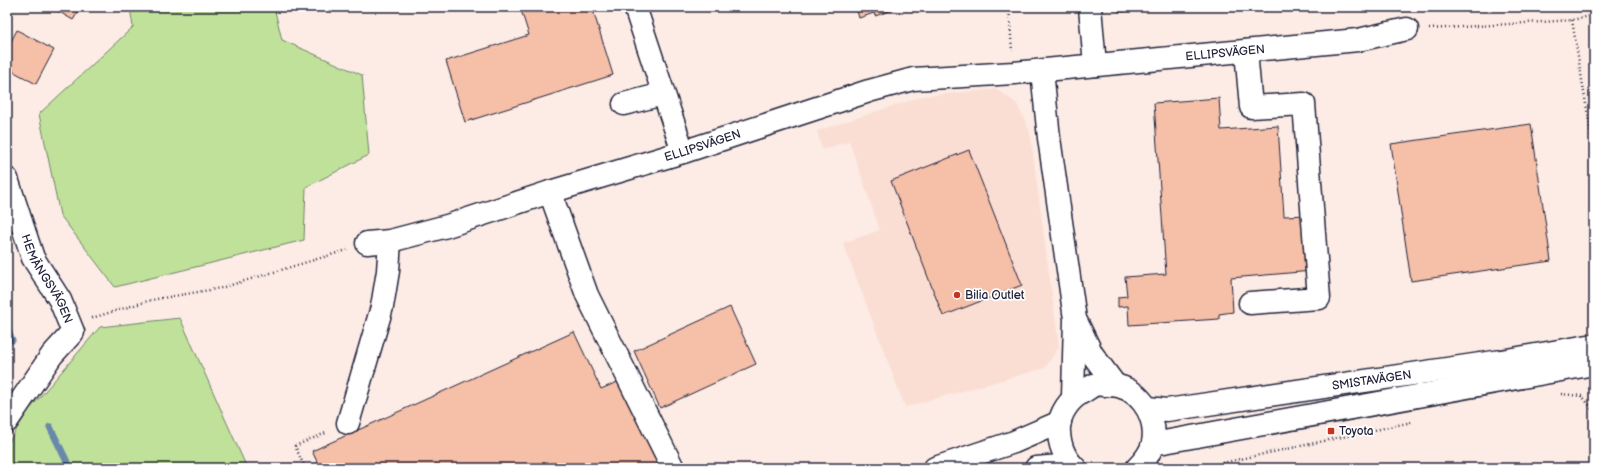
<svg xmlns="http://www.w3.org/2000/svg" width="1601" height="475" viewBox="0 0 1601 475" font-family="'Balsamiq Sans',sans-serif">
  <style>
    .built { fill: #faded3 }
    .green { fill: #c0e199; stroke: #71826a }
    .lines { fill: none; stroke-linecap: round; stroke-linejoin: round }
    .stream { stroke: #6989ac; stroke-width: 7 }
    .building { fill: #f5bfa8; stroke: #22223b }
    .minor-casing { stroke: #22223b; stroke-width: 25 }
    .path { stroke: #22223b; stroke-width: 2.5; stroke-dasharray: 1 3; stroke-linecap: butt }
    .minor { stroke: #fff; stroke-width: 22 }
    .poi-dot { fill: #c8321e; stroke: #fff; stroke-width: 1.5 }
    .labels { text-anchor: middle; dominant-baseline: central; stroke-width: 3.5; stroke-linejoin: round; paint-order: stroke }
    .street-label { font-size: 12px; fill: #22223b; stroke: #fff }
    .poi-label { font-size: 12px; fill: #22223b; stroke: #fff; text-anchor: start }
  </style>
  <rect width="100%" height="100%" fill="#fcece5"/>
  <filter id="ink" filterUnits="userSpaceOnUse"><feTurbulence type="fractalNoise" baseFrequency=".025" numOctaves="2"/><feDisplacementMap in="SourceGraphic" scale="8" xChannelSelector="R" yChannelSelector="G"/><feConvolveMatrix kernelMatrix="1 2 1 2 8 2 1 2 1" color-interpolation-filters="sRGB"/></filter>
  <g filter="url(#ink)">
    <polygon class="built" points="997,89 1017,104 1030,132 1059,347 1045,368 905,407 843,243 880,230 849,141 822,150 817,131 923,96"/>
    <g class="green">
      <polygon points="130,7 274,7 282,40 362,75 369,155 306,187 304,240 115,287 60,215 39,114 133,27"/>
      <polygon points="180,318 247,468 7,468 7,445 28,411 100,327"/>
    </g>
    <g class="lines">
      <g class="stream">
        <polyline points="7,328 12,340"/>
        <polyline points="50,427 70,468"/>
      </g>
    </g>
    <g class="building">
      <polygon points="51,7 81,7 73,20"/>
      <polygon points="520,7 592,7 613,75 465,122 446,61 529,35"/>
      <polygon points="856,7 901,7 875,16 874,13 859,18"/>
      <polygon points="1118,7 1190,7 1119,12"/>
      <polygon points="17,30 54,50 36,84 7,68 7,49"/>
      <polygon points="1219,98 1221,130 1278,126 1284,216 1307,215 1312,271 1231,278 1233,312 1219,314 1219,319 1129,325 1128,306 1118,307 1118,297 1127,296 1125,277 1166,274 1154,103"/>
      <polygon points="1531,124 1551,261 1411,281 1391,144"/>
      <polygon points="969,150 1022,285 943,316 891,181"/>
      <polygon points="730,307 756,364 660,408 634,351"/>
      <polygon points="574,332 601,389 622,380 662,468 320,468 312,451"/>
    </g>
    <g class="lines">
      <defs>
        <g id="minor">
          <polyline points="635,7 683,152"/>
          <polyline points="1090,7 1095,65"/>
          <polyline points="1246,51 1251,107 1304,104 1319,298 1250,303"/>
          <polyline points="1042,71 1049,138 1075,319 1073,397"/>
          <polyline points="624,104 663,94"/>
          <path id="s1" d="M7,179l26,79 27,42 13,32 -21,23 -45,66"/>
          <polyline points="550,192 587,295 673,468"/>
          <path id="s2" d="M367,243l23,-2 57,-15 103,-34 133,-40 186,-61 44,-12 101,-6 344,-33 49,-11"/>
          <polyline points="1077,323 1092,354 1115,385"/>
          <path id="s3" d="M1148,408l19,2 334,-49 93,-16"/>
          <polyline points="348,423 382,307 388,271 390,241"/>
          <polyline points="1153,444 1594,364"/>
          <polyline points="935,468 1014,442 1060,422"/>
          <polyline points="1036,468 1072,465"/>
          <path d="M1075,468c-11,-10 -17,-26 -16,-41 1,-14 10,-27 22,-34 4,-2 9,-6 13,-8 4,-1 9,0 13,0 30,-1 51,29 46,58 -2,10 -9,18 -16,25"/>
        </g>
      </defs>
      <use href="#minor" class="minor-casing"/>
      <g class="path">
        <polyline points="1009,7 1012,51"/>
        <polyline points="1572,20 1594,152"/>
        <polyline points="1429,29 1572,20 1594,15"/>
        <polyline points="92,318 151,300 221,288 347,250"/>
        <polyline points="1561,394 1582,396 1594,411"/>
        <polyline points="305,468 295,446 328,432"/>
        <polyline points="1199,468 1412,422"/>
      </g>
      <use href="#minor" class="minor"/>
    </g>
  </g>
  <g class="poi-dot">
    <circle cx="957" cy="295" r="4"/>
    <rect x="1327" y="427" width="8" height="8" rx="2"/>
  </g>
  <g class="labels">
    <g class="street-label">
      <text stroke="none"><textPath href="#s2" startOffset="884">ELLIPSVÄGEN</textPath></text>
      <text stroke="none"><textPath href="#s2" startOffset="350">ELLIPSVÄGEN</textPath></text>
      <text stroke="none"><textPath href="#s1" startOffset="108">HEMÄNGSVÄGEN</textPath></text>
      <text stroke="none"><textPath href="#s3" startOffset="226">SMISTAVÄGEN</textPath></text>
    </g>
    <g class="poi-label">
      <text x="965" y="295">Bilia Outlet</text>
      <text x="1339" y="431">Toyota</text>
    </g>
  </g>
  <rect width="1601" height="475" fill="none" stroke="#fff" stroke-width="24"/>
  <rect x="12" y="12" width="1577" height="451" fill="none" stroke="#22223b" stroke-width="1.5" filter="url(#ink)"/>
</svg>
